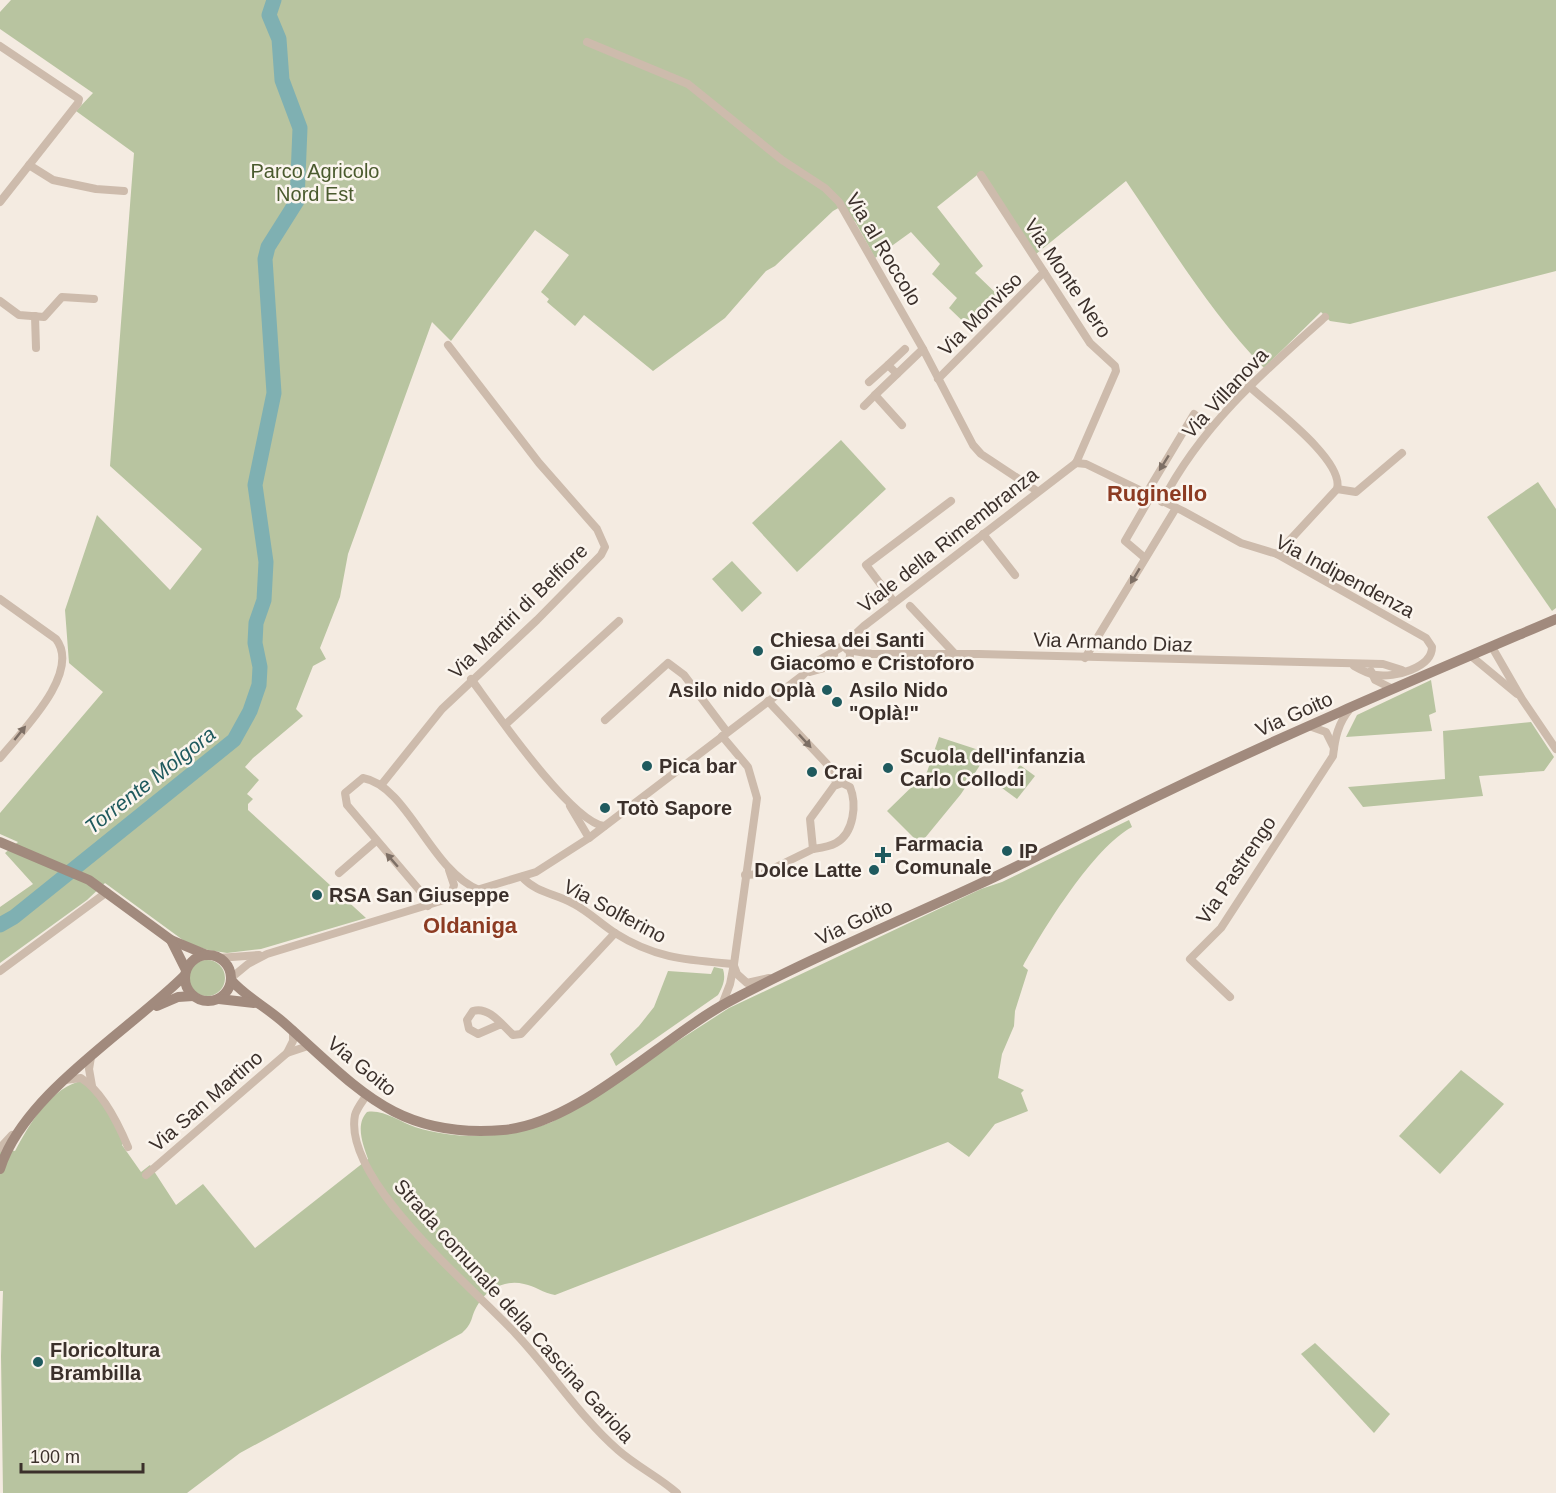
<svg xmlns="http://www.w3.org/2000/svg" width="1556" height="1493" viewBox="0 0 1556 1493" font-family="Helvetica,sans-serif">
  <style>
    .green { fill: #b8c4a0 }
    .lines { fill: none; stroke-linecap: round; stroke-linejoin: round }
    .river { stroke: #7fb0b2; stroke-width: 15 }
    .street { stroke: #cdbbac; stroke-width: 8 }
    .secondary { stroke: #a18a7d; stroke-width: 10 }
    .oneway { fill: #7d6f65 }
    .poi-dot { fill: #1f5a5e; stroke: #fbf5ee; stroke-width: 2 }
    .labels { text-anchor: middle; dominant-baseline: central; stroke-width: 5; stroke-linejoin: round; paint-order: stroke }
    .park-label { font-size: 20px; fill: #4a5a2e; stroke: #fbf5ee }
    .street-label { font-size: 20px; fill: #3b302b; stroke: #fbf5ee }
    .poi-label { font-size: 20px; font-weight: bold; fill: #3b302b; stroke: #fbf5ee; text-anchor: start }
    .water-label { font-size: 21px; font-style: italic; fill: #1f5a5e; stroke: #fbf5ee }
    .quarter-label { font-size: 22px; font-weight: bold; fill: #8c3b22; stroke: #fbf5ee }
  </style>
  <rect width="100%" height="100%" fill="#f4ebe1"/>
  <g class="green">
    <path d="M11,0h1545v271l-206,53 -20,-3 -9,-9 -57,56c-54,-56 -95,-124 -138,-187l-90,73 -55,-82 -44,35 46,59 -8,7 30,29 -6,1 -25,29 -25,-24 8,-10 -25,-24 8,-10 -29,-32 -36,26 -19,-35 -14,-17 -9,5 -58,55 -9,5 -41,47 -72,53 -69,-56 -9,11 -28,-24 2,-3 -8,-7 28,-37 -34,-25 -84,111 -19,-19 -84,232 -8,43 -20,51 6,11 -13,7 -17,43 7,7 -50,42 -8,9 14,13 -12,14 6,5 -5,5v6l118,108 -105,31 -34,4 -19,-3 -21,-7 -82,-60 -18,17 -87,63v-56l33,-23 -28,-31 13,-11 -18,-8v-21l103,-121 -34,-29 -4,-53 32,-95 73,75 32,-41 -92,-83 24,-313 -58,-42 17,-18 -93,-64v-17z"/>
    <polygon points="841,440 886,489 797,572 752,523"/>
    <polygon points="1538,482 1556,509 1556,608 1552,611 1487,517"/>
    <polygon points="732,561 762,593 742,612 712,579"/>
    <polygon points="1431,680 1436,712 1429,715 1432,731 1346,737 1357,715"/>
    <polygon points="1531,722 1554,757 1544,771 1479,776 1483,796 1363,807 1348,787 1445,779 1443,731"/>
    <polygon points="939,737 988,753 961,794 920,844 887,811 927,772"/>
    <polygon points="1020,765 1035,776 1017,799 1002,788"/>
    <path d="M1129,820l3,7c-38,20 -88,101 -109,139l5,4 -13,41 -1,15 -12,28 -4,24 26,12 -3,3 7,18 -33,13 -26,33 -21,-15 -393,153c-12,-2 -20,-9 -31,-11 -18,-5 -38,5 -47,22 -7,12 -3,16 -15,27l-222,120 -53,40h-184l-2,-137 2,-65h-3v-143l15,3c15,-28 36,-64 69,-71l25,33 15,29 -2,3 19,27 9,-7 26,40 27,-21 52,64 113,-89c-5,-15 -13,-34 -1,-47 16,-3 33,10 48,15 45,14 93,11 137,-5l177,-114 252,-119 21,-7z"/>
    <circle cx="207" cy="978" r="18"/>
    <path d="M714,967l9,2c3,10 0,17 -5,26l-102,71 -6,-12 29,-28 15,-19 14,-36 43,3z"/>
    <polygon points="1461,1070 1504,1104 1440,1174 1399,1136"/>
    <polygon points="1315,1343 1390,1414 1374,1433 1301,1354"/>
  </g>
  <g class="lines">
    <polyline class="river" points="0,925 14,917 234,740 250,711 259,685 260,667 255,643 256,623 264,600 266,562 255,485 274,393 265,259 268,247 297,201 300,128 282,80 279,39 269,15 274,0"/>
    <g class="street">
      <polyline points="587,42 688,84 782,160 825,188 839,202 923,349 973,445 981,454 1037,491"/>
      <polyline points="0,46 79,99 78,103 0,202"/>
      <polyline points="29,165 53,180 96,189 124,191"/>
      <polyline points="981,175 1090,343 1115,366 1116,371 1076,463"/>
      <polyline points="0,301 19,315 44,317 62,297 94,299"/>
      <polyline points="35,316 36,348"/>
      <polyline points="897,374 888,365 905,349"/>
      <polyline points="938,379 1044,272"/>
      <polyline points="869,382 888,365"/>
      <path d="M1249,386c20,19 96,74 88,103l-60,65"/>
      <polyline points="864,406 875,395"/>
      <polyline points="902,425 875,395 923,349"/>
      <path d="M1076,463l10,1 97,47 58,32 36,11 149,84 6,9c0,21 -38,31 -56,28 -8,-1 -15,-5 -22,-9"/>
      <polyline points="1337,489 1356,492 1402,453"/>
      <polyline points="1146,494 1194,414 1210,428"/>
      <path d="M1162,502c38,-75 101,-130 163,-185"/>
      <polyline points="983,534 1015,575"/>
      <polyline points="1145,558 1125,541 1151,496"/>
      <path d="M0,599l56,40c26,34 -35,93 -56,119"/>
      <polyline points="894,602 866,565 951,501"/>
      <polyline points="910,606 956,655"/>
      <polyline points="1492,647 1522,699 1556,749"/>
      <circle cx="842" cy="655" r="8"/>
      <polyline points="847,649 849,640 864,626 1076,463"/>
      <polyline points="848,650 872,654 979,654 1383,664 1402,670"/>
      <polyline points="1471,656 1517,694"/>
      <polyline points="1085,658 1176,508"/>
      <polyline points="1371,671 1375,680 1393,689"/>
      <polyline points="810,672 842,663"/>
      <path d="M471,679c23,31 100,143 133,147"/>
      <polyline points="768,701 827,764 837,784"/>
      <polyline points="605,720 668,663 684,675 727,732"/>
      <polyline points="506,724 619,621"/>
      <polyline points="1309,726 1326,732 1334,748"/>
      <path d="M842,783l8,4c7,17 4,46 -14,56 -7,4 -16,5 -23,6l-3,-30 24,-33z"/>
      <polyline points="382,784 442,709 537,620 601,555 605,547 597,529 539,463 448,345"/>
      <polyline points="570,806 589,838"/>
      <polyline points="449,870 454,885 450,899"/>
      <polyline points="339,873 376,841"/>
      <polyline points="745,875 762,874 813,849"/>
      <path d="M522,877c16,17 33,16 52,27 15,8 27,20 41,29 41,26 73,27 119,31"/>
      <path d="M428,906l-7,-14 -74,-87 -2,-12 18,-15c45,8 67,92 116,112"/>
      <polyline points="218,958 259,955"/>
      <polyline points="734,966 737,974 747,983 769,978"/>
      <polyline points="0,971 107,892"/>
      <polyline points="231,978 248,964 267,954 536,872 589,838 803,675 816,662 840,648"/>
      <path d="M1230,997l-40,-38 31,-31 112,-172c2,-18 5,-33 17,-47"/>
      <polyline points="722,1005 730,984 734,964 757,798 748,767 722,736"/>
      <path d="M501,1024l-23,10 -9,-5 -2,-9 6,-9c16,-5 29,14 40,24l8,-1 94,-101"/>
      <polyline points="287,1053 293,1041 293,1030"/>
      <polyline points="91,1057 89,1069 92,1086"/>
      <path d="M65,1080l16,-2c22,14 37,45 47,69"/>
      <path d="M366,1096c-4,6 -9,12 -11,19 -13,66 120,174 161,219 35,37 64,83 102,116 18,16 41,27 59,43"/>
      <polyline points="0,1148 12,1135"/>
      <polyline points="146,1175 287,1053 308,1046"/>
    </g>
    <g class="secondary">
      <polyline points="0,842 89,880 171,940 207,955"/>
      <polyline points="171,940 186,970"/>
      <circle cx="208" cy="978" r="23"/>
      <path d="M231,980c15,17 35,27 52,42 74,65 112,117 220,108 76,-6 159,-93 227,-129 79,-42 163,-77 245,-115 64,-29 126,-63 189,-93 128,-62 261,-118 392,-174"/>
      <polyline points="219,999 254,1003"/>
      <polyline points="157,1006 178,997 193,996"/>
      <path d="M0,1169c23,-75 129,-138 185,-194"/>
    </g>
  </g>
  <defs><path id="oneway-solid" d="M-6-.8H1V-3.2L6.5 0L1 3.2V.8H-6Z" transform="scale(1.5)"/></defs>
  <g class="oneway">
    <use href="#oneway-solid" transform="translate(1164 463) rotate(122)"/>
    <use href="#oneway-solid" transform="translate(1135 576) rotate(121)"/>
    <use href="#oneway-solid" transform="translate(20 733) rotate(-51)"/>
    <use href="#oneway-solid" transform="translate(805 741) rotate(47)"/>
    <use href="#oneway-solid" transform="translate(392 860) rotate(-131)"/>
  </g>
  <g class="poi-dot">
    <circle cx="758" cy="651" r="6"/>
    <circle cx="827" cy="690" r="6"/>
    <circle cx="837" cy="702" r="6"/>
    <circle cx="647" cy="766" r="6"/>
    <circle cx="888" cy="768" r="6"/>
    <circle cx="812" cy="772" r="6"/>
    <circle cx="605" cy="808" r="6"/>
    <circle cx="1007" cy="851" r="6"/>
    <path d="M880 846h6v6h6v6h-6v6h-6v-6h-6v-6h6z"/>
    <circle cx="874" cy="870" r="6"/>
    <circle cx="317" cy="895" r="6"/>
    <circle cx="38" cy="1362" r="6"/>
  </g>
  <g class="labels">
    <g class="park-label">
      <text x="315" y="171">Parco Agricolo<tspan x="315" dy="23">Nord Est</tspan></text>
    </g>
    <g class="street-label">
      <text transform="translate(884 249) rotate(59)">Via al Roccolo</text>
      <text transform="translate(1068 278) rotate(56)">Via Monte Nero</text>
      <text transform="translate(980 314) rotate(-45)">Via Monviso</text>
      <text transform="translate(1225 393) rotate(-47)">Via Villanova</text>
      <text transform="translate(948 540) rotate(-38)">Viale della Rimembranza</text>
      <text transform="translate(1345 576) rotate(28)">Via Indipendenza</text>
      <text transform="translate(518 611) rotate(-44)">Via Martiri di Belfiore</text>
      <text transform="translate(1113 642) rotate(2)">Via Armando Diaz</text>
      <text transform="translate(1294 714) rotate(-24)">Via Goito</text>
      <text transform="translate(1236 870) rotate(-56)">Via Pastrengo</text>
      <text transform="translate(615 911) rotate(28)">Via Solferino</text>
      <text transform="translate(854 922) rotate(-25)">Via Goito</text>
      <text transform="translate(362 1066) rotate(39)">Via Goito</text>
      <text transform="translate(206 1101) rotate(-41)">Via San Martino</text>
      <text transform="translate(514 1311) rotate(48)">Strada comunale della Cascina Gariola</text>
    </g>
    <g class="poi-label">
      <text x="770" y="640">Chiesa dei Santi<tspan x="770" dy="23">Giacomo e Cristoforo</tspan></text>
      <text x="815" y="690" text-anchor="end">Asilo nido Oplà</text>
      <text x="849" y="690">Asilo Nido<tspan x="849" dy="23">"Oplà!"</tspan></text>
      <text x="900" y="756">Scuola dell'infanzia<tspan x="900" dy="23">Carlo Collodi</tspan></text>
      <text x="659" y="766">Pica bar</text>
      <text x="824" y="772">Crai</text>
      <text x="617" y="808">Totò Sapore</text>
      <text x="895" y="844">Farmacia<tspan x="895" dy="23">Comunale</tspan></text>
      <text x="1019" y="851">IP</text>
      <text x="862" y="870" text-anchor="end">Dolce Latte</text>
      <text x="329" y="895">RSA San Giuseppe</text>
      <text x="50" y="1350">Floricoltura<tspan x="50" dy="23">Brambilla</tspan></text>
    </g>
    <g class="water-label">
      <text transform="translate(150 780) rotate(-38)">Torrente Molgora</text>
    </g>
    <g class="quarter-label">
      <text x="1157" y="493">Ruginello</text>
      <text x="470" y="925">Oldaniga</text>
    </g>
  </g>
  <path d="M21 1463v9h122v-9" fill="none" stroke="#3b302b" stroke-width="3"/>
  <text x="30" y="1463" font-size="18" fill="#3b302b" stroke="#fbf5ee" stroke-width="4.5" paint-order="stroke">100 m</text>
</svg>
